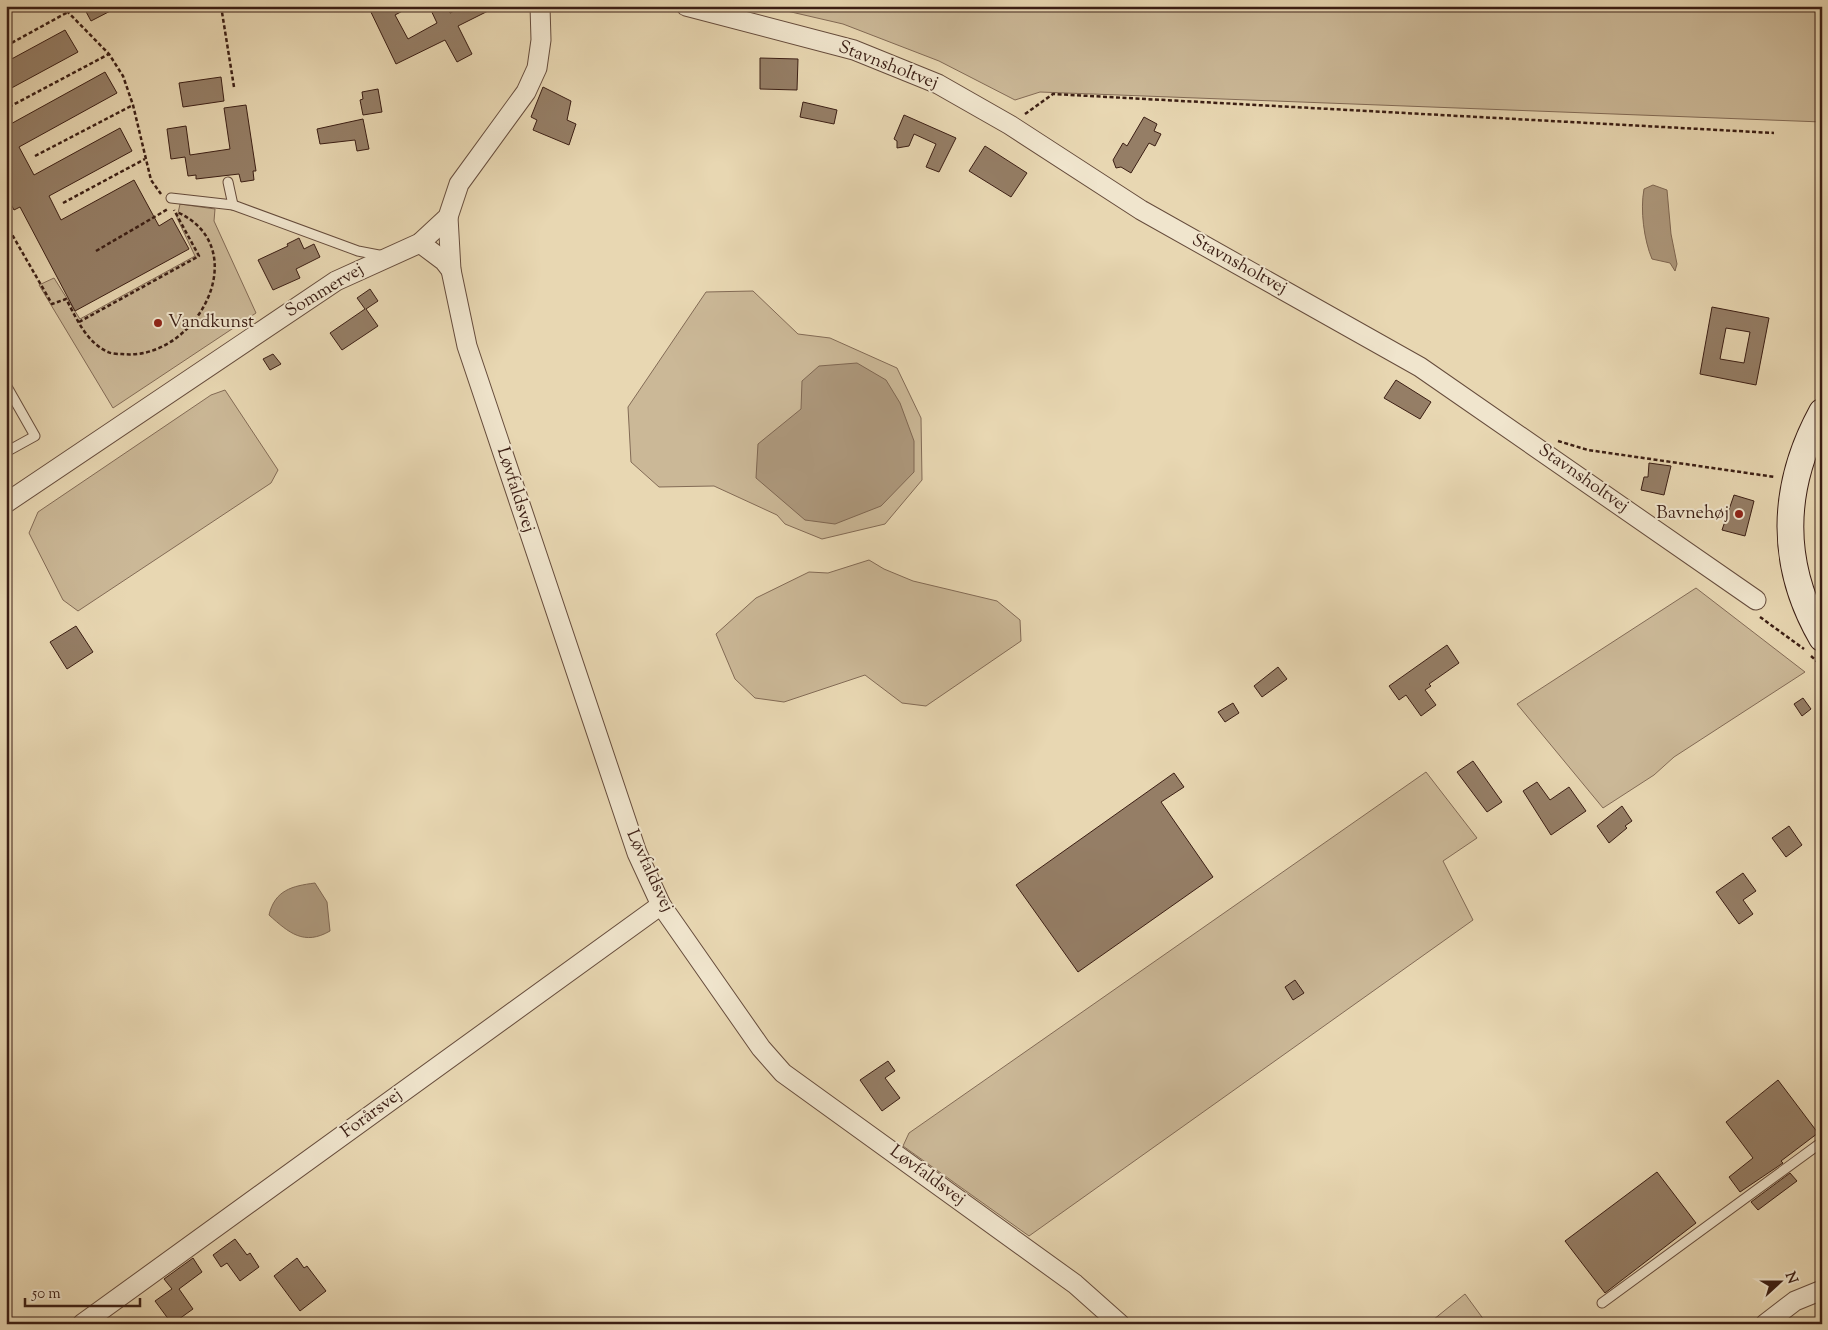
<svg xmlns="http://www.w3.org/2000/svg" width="1828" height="1330" viewBox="0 0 1828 1330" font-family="'Sorts Mill Goudy',serif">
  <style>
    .green { fill: #cbb897; stroke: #836b56 }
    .water { fill: #ad987c; stroke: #7f6752 }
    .building { fill: #957e66; stroke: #3b1e14; fill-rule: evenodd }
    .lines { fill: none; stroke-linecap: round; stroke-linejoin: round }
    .lane-casing { stroke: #664c3c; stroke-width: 11 }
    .street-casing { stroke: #664c3c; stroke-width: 21 }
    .secondary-casing { stroke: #3b1e14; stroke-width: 28 }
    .path { stroke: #3b1e14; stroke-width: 2.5; stroke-dasharray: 4 2.5; stroke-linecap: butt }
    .lane { stroke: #f0e5cd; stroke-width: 9 }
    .street { stroke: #f0e5cd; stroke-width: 19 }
    .secondary { stroke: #f0e5cd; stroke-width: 26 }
    .poi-dot { fill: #8f2418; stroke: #f0e5cd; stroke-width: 2 }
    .labels { text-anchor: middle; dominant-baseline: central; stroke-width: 4; stroke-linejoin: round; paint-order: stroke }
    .street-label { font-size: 18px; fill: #3b1e14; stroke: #f0e5cd }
    .poi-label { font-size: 18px; fill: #3b1e14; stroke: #f0e5cd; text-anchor: start }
  </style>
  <rect width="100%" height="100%" fill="#e8d7b2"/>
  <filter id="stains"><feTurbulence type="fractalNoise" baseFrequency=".004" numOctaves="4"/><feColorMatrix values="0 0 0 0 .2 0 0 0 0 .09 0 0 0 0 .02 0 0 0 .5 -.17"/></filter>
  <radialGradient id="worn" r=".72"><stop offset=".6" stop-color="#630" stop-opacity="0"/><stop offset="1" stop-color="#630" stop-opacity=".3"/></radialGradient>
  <g class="green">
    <polygon points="775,6 1822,6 1822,122 1040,92 1015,100 939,61 843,24 774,8"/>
    <polygon points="180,204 215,209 214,221 256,313 113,408 39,285 54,278 80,319 195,256 177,218"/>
    <polygon points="753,291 798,334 830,338 897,368 921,418 922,480 885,524 822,539 785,524 777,515 714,486 659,487 631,462 628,407 706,292"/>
    <polygon points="225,390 278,470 271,483 78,611 63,600 29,533 38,512 211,395"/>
    <polygon points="869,560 884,569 913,581 997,601 1020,620 1021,641 926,706 902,703 865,675 784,702 755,698 735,679 716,634 756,598 809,572 828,573"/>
    <polygon points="1696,588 1805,672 1674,757 1654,775 1603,808 1517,704"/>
    <polygon points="1426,772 1477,838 1443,861 1473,920 1029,1236 903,1146 909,1133"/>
    <polygon points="1465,1294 1487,1324 1428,1324"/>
  </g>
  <g class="water">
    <path d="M1653,185l14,5 4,44 6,30 -2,7 -5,-8 -18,-4c-8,-19 -12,-49 -8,-70z"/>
    <polygon points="857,363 886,380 900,403 914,441 914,472 881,506 835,524 805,520 756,478 758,444 801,409 802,381 819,366"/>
    <path d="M315,883l12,19 3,29c-26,15 -41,2 -61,-16 6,-25 23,-29 46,-32z"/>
  </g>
  <g class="building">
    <polygon points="83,6 120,6 91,21"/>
    <polygon points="368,6 412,6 395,15 408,39 437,23 429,6 447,6 450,13 464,6 498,6 458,26 472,54 457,62 445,40 396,64"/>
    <polygon points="65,30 78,52 6,91 6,62"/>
    <polygon points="760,58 798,59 797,90 760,89"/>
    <polygon points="105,72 117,93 19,147 34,175 120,128 132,151 49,196 61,220 134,180 159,226 172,218 189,249 75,311 20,207 14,210 6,195 6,123 7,126"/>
    <polygon points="221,77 224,101 183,107 179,83"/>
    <polygon points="543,87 571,101 567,120 576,124 569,145 533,130 537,120 531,117"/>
    <polygon points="378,89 382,112 363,115 360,100 363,99 362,92"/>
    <polygon points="803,102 837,110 834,124 800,117"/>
    <polygon points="246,105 256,171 253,171 254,180 241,182 239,174 196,179 196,175 188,176 185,157 171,159 167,129 186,126 190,155 230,149 224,108"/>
    <polygon points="904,115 956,138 939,172 926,167 936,144 914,134 909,146 897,148 897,141 894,139"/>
    <polygon points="1144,117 1157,124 1154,131 1161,134 1155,146 1149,143 1131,173 1121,167 1116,168 1113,160 1123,143 1127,146"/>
    <polygon points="363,119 369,149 357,151 355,140 320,144 317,129"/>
    <polygon points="985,146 1027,173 1011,197 969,171"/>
    <polygon points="299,238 304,249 314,244 320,257 296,269 300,278 273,290 258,260 288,246 287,244"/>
    <polygon points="370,289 378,301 366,309 378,326 342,350 330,333 365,309 357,298"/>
    <path d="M1712,307l57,11 -13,67 -56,-11zM1726,328l24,4 -6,31 -24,-4z"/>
    <polygon points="273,354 281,364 270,370 263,359"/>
    <polygon points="1396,380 1431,402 1420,419 1384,398"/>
    <polygon points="1649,463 1671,466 1664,495 1641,490 1644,477 1648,477"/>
    <polygon points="1734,495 1754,501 1745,536 1722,530"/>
    <polygon points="76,626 93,652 67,669 50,642"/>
    <polygon points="1447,645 1459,663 1429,684 1431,686 1425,690 1436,705 1421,716 1406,695 1399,700 1389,686"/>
    <polygon points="1278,667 1287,679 1262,697 1254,686"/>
    <polygon points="1803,698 1811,709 1802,716 1794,704"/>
    <polygon points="1233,703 1239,713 1225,722 1218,712"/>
    <polygon points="1473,761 1502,802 1487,812 1457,772"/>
    <polygon points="1174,773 1184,787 1161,802 1213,877 1078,972 1016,885"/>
    <polygon points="1537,782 1550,800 1569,787 1586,811 1551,835 1523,791"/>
    <polygon points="1622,806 1632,821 1625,826 1627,828 1609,843 1597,826"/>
    <polygon points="1789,826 1802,845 1786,857 1772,838"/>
    <polygon points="1743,873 1756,891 1743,900 1753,914 1739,924 1716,892"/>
    <polygon points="1295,980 1304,993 1293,1000 1285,987"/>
    <polygon points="888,1061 895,1071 885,1078 900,1098 882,1111 860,1080"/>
    <polygon points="1778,1080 1818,1133 1781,1161 1783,1163 1740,1192 1729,1177 1753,1158 1726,1122"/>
    <polygon points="1657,1172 1696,1223 1605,1293 1565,1241"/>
    <polygon points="1790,1173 1797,1181 1758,1210 1751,1202"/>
    <polygon points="235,1239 247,1255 250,1253 259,1267 240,1281 227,1263 221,1267 213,1255"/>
    <polygon points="193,1258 202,1272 179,1289 193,1309 172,1324 155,1301 172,1289 164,1279"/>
    <polygon points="297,1258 304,1268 307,1266 326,1291 300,1311 274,1276"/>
  </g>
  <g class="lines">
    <defs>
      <g id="lane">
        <polyline points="228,182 233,205"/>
        <polyline points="171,198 233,205 358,251 384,256"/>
        <polyline points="6,385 35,436 6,452"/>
        <polyline points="1602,1303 1822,1142"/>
      </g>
      <g id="street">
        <polyline points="686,6 854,50 938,84 1010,125 1141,210 1420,367 1756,600"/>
        <polyline points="448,217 451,270 467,346 637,853 661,905 761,1048 783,1073 1075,1284 1120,1324"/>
        <polyline points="420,243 444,261 451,270"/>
        <polyline points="6,503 336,281 420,243 448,217 459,184 526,92 537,68 541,40 540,6"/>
        <polyline points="82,1324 661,905"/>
        <polyline points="1765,1324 1795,1301 1822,1290"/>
      </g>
      <path id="secondary" d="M1822,412c-41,75 -43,152 0,226"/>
    </defs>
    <use href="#lane" class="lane-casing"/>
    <use href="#street" class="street-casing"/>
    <use href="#secondary" class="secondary-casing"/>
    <g class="path">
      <polyline points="62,6 109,54 123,76 133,105 151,180 161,194"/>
      <polyline points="221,6 234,87"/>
      <polyline points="6,46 79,6"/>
      <polyline points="9,107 109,54"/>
      <polyline points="1025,114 1053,94 1774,133"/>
      <polyline points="35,156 133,105"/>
      <polyline points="63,203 145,159"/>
      <path d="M6,224l46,80 14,-5c11,20 20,43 42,53 4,2 10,2 14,2 74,8 135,-106 55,-142"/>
      <polyline points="96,251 168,209"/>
      <polyline points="79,322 199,256 174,210"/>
      <polyline points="1558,441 1588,450 1775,477"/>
      <polyline points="1760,617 1804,649"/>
      <polyline points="1811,656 1822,666"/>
    </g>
    <use href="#lane" class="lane"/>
    <use href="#street" class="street"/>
    <use href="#secondary" class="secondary"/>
  </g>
  <g class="poi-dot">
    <circle cx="158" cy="323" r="5"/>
    <circle cx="1739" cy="514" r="5"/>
  </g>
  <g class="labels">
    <g class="street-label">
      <text transform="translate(888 66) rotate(21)">Stavnsholtvej</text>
      <text transform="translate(1239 265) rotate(29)">Stavnsholtvej</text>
      <text transform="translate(325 291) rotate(-31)">Sommervej</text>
      <text transform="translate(1583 479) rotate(35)">Stavnsholtvej</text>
      <text transform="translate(515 490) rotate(72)">Løvfaldsvej</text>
      <text transform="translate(649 871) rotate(65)">Løvfaldsvej</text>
      <text transform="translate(372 1114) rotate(-36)">Forårsvej</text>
      <text transform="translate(927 1176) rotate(36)">Løvfaldsvej</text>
    </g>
    <g class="poi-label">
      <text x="168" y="323">Vandkunst</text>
      <text x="1729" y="514" text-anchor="end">Bavnehøj</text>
    </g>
  </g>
  <rect width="1828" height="1330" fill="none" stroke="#e8d7b2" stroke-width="25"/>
  <rect x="8" y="8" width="1813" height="1315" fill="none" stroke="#3b1e14" stroke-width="2.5"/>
  <rect x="12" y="12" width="1803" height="1305" fill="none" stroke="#3b1e14"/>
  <g transform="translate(1780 1282) rotate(69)" stroke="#f0e5cd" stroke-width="4" paint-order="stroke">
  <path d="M0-4L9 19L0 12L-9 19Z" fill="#3b1e14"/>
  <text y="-8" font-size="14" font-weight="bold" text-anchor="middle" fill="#3b1e14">N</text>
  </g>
  <path d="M25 1298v8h115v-8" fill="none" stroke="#3b1e14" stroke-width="2.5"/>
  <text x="32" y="1298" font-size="15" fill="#3b1e14" stroke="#f0e5cd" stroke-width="4" paint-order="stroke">50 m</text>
  <rect width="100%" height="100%" filter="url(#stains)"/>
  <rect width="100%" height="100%" fill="url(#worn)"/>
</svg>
